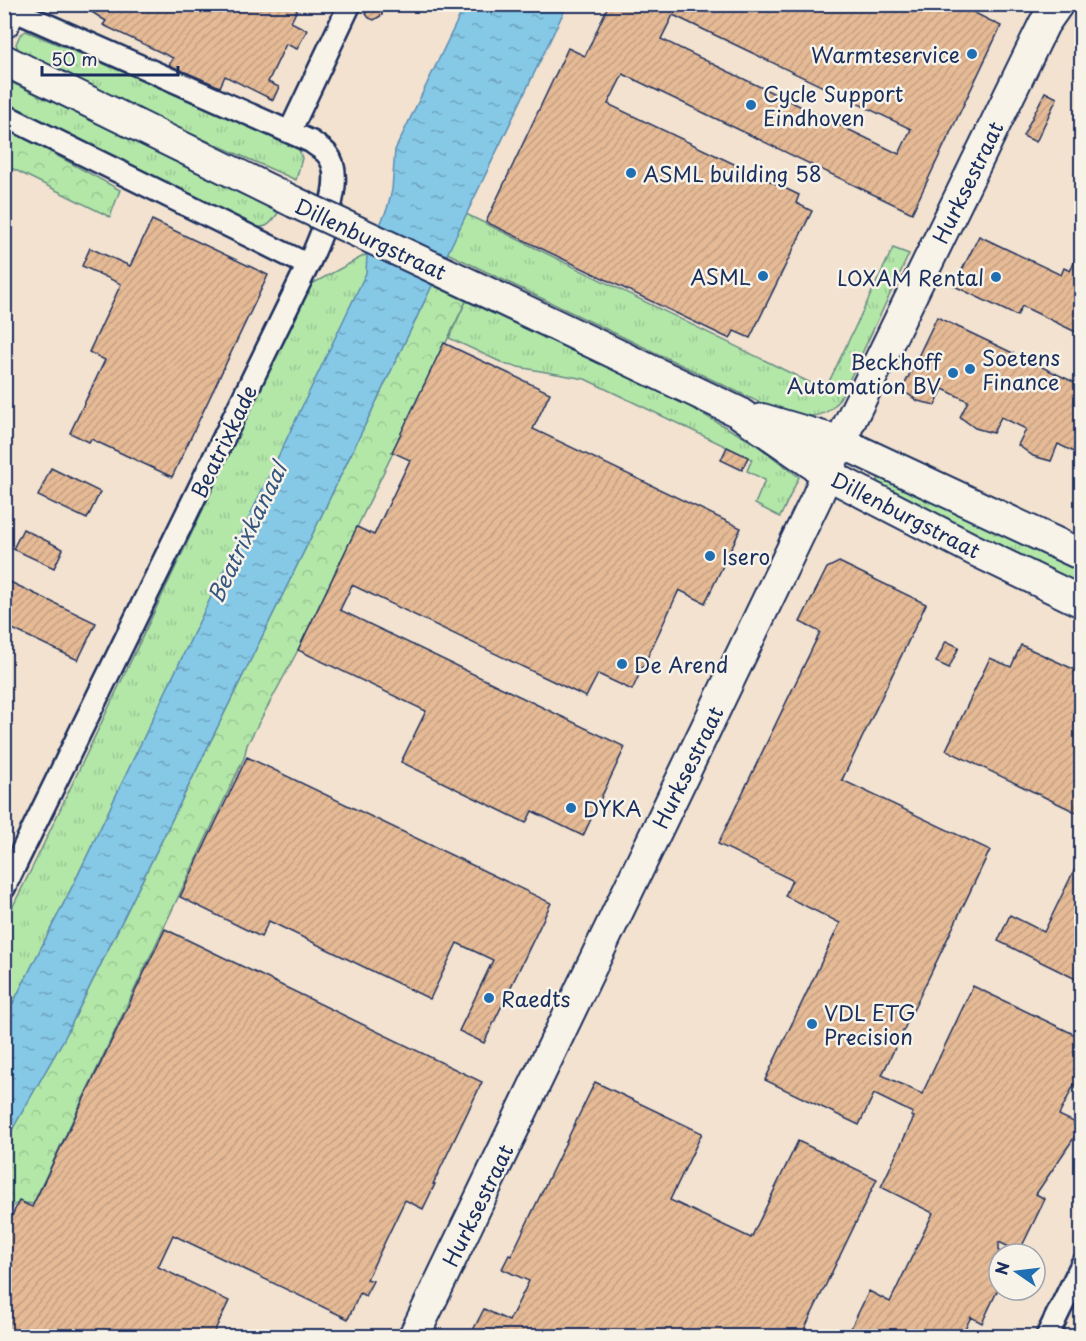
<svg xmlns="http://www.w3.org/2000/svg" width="1086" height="1341" viewBox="0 0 1086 1341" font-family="'Playpen Sans',sans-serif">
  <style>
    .grass { fill: url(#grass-tufts); stroke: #678b83; stroke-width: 1.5 }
    .forest { fill: url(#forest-crowns); stroke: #678b83; stroke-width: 1.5 }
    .water { fill: url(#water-ripples); stroke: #5b8bb0; stroke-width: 1.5 }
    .building { fill: url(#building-hatch); stroke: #1b2f5e; stroke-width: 1.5; fill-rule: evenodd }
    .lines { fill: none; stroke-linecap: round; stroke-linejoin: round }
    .street-casing { stroke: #1b2f5e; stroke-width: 26 }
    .secondary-casing { stroke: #1b2f5e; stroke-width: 34 }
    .street { stroke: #f7f3e8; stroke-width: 21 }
    .secondary { stroke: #f7f3e8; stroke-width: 30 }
    .secondary-bridge-casing { stroke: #1b2f5e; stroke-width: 34; stroke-linecap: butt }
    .secondary-bridge { stroke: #f7f3e8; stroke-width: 30 }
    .poi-dot { fill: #1f6fb2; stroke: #f7f3e8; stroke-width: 2 }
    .labels { text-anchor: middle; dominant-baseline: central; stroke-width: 5; stroke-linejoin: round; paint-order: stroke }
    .poi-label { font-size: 21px; fill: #1b2f5e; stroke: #f7f3e8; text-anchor: start }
    .street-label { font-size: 21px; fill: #1b2f5e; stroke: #f7f3e8 }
    .water-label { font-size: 22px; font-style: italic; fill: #365680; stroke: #f7f3e8 }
  </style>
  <defs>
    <pattern id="grass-tufts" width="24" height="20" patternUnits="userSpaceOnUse" patternTransform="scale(1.5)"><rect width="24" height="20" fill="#b3e7a8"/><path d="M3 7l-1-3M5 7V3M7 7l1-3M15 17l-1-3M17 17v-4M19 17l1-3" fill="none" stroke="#99c693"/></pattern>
    <pattern id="forest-crowns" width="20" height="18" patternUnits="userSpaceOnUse" patternTransform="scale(1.5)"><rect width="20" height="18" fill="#b3e7a8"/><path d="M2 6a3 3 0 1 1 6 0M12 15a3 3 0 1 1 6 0" fill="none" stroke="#99c693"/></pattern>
    <pattern id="water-ripples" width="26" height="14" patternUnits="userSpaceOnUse" patternTransform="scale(1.5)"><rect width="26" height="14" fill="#86c9e7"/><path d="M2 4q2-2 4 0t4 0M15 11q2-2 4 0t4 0" fill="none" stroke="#6da4be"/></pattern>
    <pattern id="building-hatch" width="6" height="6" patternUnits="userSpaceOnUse" patternTransform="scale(1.5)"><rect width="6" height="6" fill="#e5ba95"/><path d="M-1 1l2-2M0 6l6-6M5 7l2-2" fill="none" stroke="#c4a083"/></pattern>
  </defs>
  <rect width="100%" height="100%" fill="#f2e2cf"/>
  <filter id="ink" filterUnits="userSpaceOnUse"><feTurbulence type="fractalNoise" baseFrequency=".0167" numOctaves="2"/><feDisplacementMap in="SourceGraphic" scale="12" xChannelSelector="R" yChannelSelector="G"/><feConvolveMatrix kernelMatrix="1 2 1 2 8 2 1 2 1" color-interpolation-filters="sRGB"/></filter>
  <g filter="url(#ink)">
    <g class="grass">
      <polygon points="26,31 214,110 298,147 302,158 296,180 151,116 19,52 16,44 20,35"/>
      <path d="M6,80l274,130c-10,16 -14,20 -33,16l-242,-124v-21z"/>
      <path d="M466,214l359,176 68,-142 16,6 -63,133c-4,7 -8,16 -14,21 -19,17 -48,3 -69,-4l-316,-151z"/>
      <polygon points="367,254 367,273 76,879 5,1019 5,922 36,860 310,285"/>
      <polygon points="466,301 685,404 754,443 799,477 780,517 755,504 765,480 747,471 752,459 585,379 507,365 449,338"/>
      <polygon points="882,471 1081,567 1081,589 875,486"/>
    </g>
    <g class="forest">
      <polygon points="5,127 120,190 110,217 5,165"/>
      <path d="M432,285l34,16 -169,351 -50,93 -3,13 -211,446c-18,-3 -19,-1 -28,14v-76l60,-105 250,-508z"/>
    </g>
    <polygon class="water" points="465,5 567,5 315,529 65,1037 5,1142 5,1019 76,879 366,273 367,254 387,209 392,190 395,150"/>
    <g class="building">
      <polygon points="79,4 300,4 291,22 307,30 297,49 286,44 268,82 279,87 273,100 225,76 220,87 169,65 173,58 103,25 106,21"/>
      <polygon points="365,4 383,4 382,15 374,20 369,18 366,14"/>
      <path d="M609,4h348l44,22 -89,187 -289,-139 -15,30 191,91 -3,8 16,8 -62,127 -16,-7 -4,8 -244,-117 82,-174 17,8zM673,15l238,114 -12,25 -238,-115z"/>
      <polygon points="1045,92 1057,98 1036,142 1023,136"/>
      <polygon points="152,220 268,275 172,477 91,439 89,442 70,433 105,360 89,352 121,284 82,266 90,248 130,266"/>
      <polygon points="979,236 1061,275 1064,268 1070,271 1082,247 1082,335 1022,306 1017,316 954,286"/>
      <polygon points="937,317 1082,386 1082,456 1058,444 1051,461 1033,456 1018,445 1026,429 1001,417 993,433 975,428 960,417 968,401 943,389 935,405 918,401 902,390"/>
      <polygon points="444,343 550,393 533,429 741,528 705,603 679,590 632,690 598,674 586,697 352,585 340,610 625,747 583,836 532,811 526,823 401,762 426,711 298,650 357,527 374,535 410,460 392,452"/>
      <polygon points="727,447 748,457 742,470 721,460"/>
      <polygon points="51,468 100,492 87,519 38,496"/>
      <polygon points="23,529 63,549 54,568 13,549"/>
      <polygon points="839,562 926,604 842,780 990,850 882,1075 922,1094 973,986 1082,1038 1082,1089 1074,1085 1059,1115 1082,1126 1036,1194 1045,1199 1019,1252 999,1242 999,1287 982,1323 971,1317 961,1336 847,1336 869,1291 890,1302 933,1213 881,1187 914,1117 911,1116 913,1113 874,1094 859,1125 765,1080 840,923 785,896 792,880 718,844 820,632 800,622 827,568"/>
      <polygon points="4,579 96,623 78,660 4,625"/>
      <polygon points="946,641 959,647 949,668 936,662"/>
      <polygon points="1021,645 1082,673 1082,815 946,750 990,658 1011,667"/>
      <polygon points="247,757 551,903 484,1043 459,1031 493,960 476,952 457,943 430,999 269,921 261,937 180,897"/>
      <polygon points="1082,854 1082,982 998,941 1010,915 1044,932"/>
      <polygon points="165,929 482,1082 433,1184 435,1184 423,1209 405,1200 367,1279 373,1281 365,1296 360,1293 348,1319 173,1235 158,1267 229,1301 212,1336 4,1336 4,1233 19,1201 32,1207"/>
      <polygon points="595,1082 702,1133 670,1200 751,1238 798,1141 877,1179 801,1336 470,1336 484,1309 509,1321 529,1281 502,1269 509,1255 511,1256"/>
    </g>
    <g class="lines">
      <defs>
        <g id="street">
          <polyline points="4,115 308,265"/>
          <polyline points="290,131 350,4"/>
          <path d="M4,888l304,-623c11,-24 40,-88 19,-111 -4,-5 -11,-8 -15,-12l-301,-133"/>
          <polyline points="1047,1336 1082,1264"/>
        </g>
        <g id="secondary">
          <polyline points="4,23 14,4"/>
          <polyline points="4,60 294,202"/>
          <polyline points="499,298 738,412 827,474 974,550 1082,602"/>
          <polyline points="762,419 840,442 1082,555"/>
          <polyline points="414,1336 817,497 840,442 1044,24 1058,4"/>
        </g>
      </defs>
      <use href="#street" class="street-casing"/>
      <use href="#secondary" class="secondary-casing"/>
      <use href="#street" class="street"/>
      <use href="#secondary" class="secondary"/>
      <defs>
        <polyline id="secondary-bridge" points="294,202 499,298"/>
      </defs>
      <use href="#secondary-bridge" class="secondary-bridge-casing"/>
      <use href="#secondary-bridge" class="secondary-bridge"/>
    </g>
  </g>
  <g class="poi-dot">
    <circle cx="972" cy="54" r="6"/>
    <circle cx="751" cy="105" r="6"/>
    <circle cx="631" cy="173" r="6"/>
    <circle cx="763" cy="276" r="6"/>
    <circle cx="996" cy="277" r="6"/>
    <circle cx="970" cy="369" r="6"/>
    <circle cx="953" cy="373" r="6"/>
    <circle cx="710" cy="556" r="6"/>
    <circle cx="622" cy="664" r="6"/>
    <circle cx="571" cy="808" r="6"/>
    <circle cx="489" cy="998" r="6"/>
    <circle cx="812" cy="1024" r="6"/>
  </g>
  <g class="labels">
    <g class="poi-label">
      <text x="960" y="54" text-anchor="end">Warmteservice</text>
      <text x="763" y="93">Cycle Support<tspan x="763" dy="24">Eindhoven</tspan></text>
      <text x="643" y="173">ASML building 58</text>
      <text x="751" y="276" text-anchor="end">ASML</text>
      <text x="984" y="277" text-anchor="end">LOXAM Rental</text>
      <text x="982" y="357">Soetens<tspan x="982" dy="24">Finance</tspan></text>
      <text x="941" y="361" text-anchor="end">Beckhoff<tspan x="941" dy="24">Automation BV</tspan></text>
      <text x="722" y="556">Isero</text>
      <text x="634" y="664">De Arend</text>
      <text x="583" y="808">DYKA</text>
      <text x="501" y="998">Raedts</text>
      <text x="824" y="1012">VDL ETG<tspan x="824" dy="24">Precision</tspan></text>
    </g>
    <g class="street-label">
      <text transform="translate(967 182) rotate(-64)">Hurksestraat</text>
      <text transform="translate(371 238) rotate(25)">Dillenburgstraat</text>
      <text transform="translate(223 441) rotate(-64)">Beatrixkade</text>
      <text transform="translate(906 514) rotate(27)">Dillenburgstraat</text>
      <text transform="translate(687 767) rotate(-64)">Hurksestraat</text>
      <text transform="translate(477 1205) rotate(-64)">Hurksestraat</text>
    </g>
    <g class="water-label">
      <text transform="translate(246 532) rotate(-64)">Beatrixkanaal</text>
    </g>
  </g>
  <rect width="1086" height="1341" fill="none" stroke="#f7f3e8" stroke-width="24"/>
  <rect x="12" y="12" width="1062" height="1317" fill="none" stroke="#1b2f5e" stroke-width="2" filter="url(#ink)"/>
  <g transform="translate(1017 1272) rotate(284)"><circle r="28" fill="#f7f3e8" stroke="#9fa5b1" stroke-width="1.5"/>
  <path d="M0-4.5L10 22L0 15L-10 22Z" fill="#1f6fb2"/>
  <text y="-9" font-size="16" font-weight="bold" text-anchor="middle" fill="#1b2f5e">N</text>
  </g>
  <path d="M42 66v9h136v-9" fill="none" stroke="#1b2f5e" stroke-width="3"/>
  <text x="51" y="66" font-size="18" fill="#1b2f5e" stroke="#f7f3e8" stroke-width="4.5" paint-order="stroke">50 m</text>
</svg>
